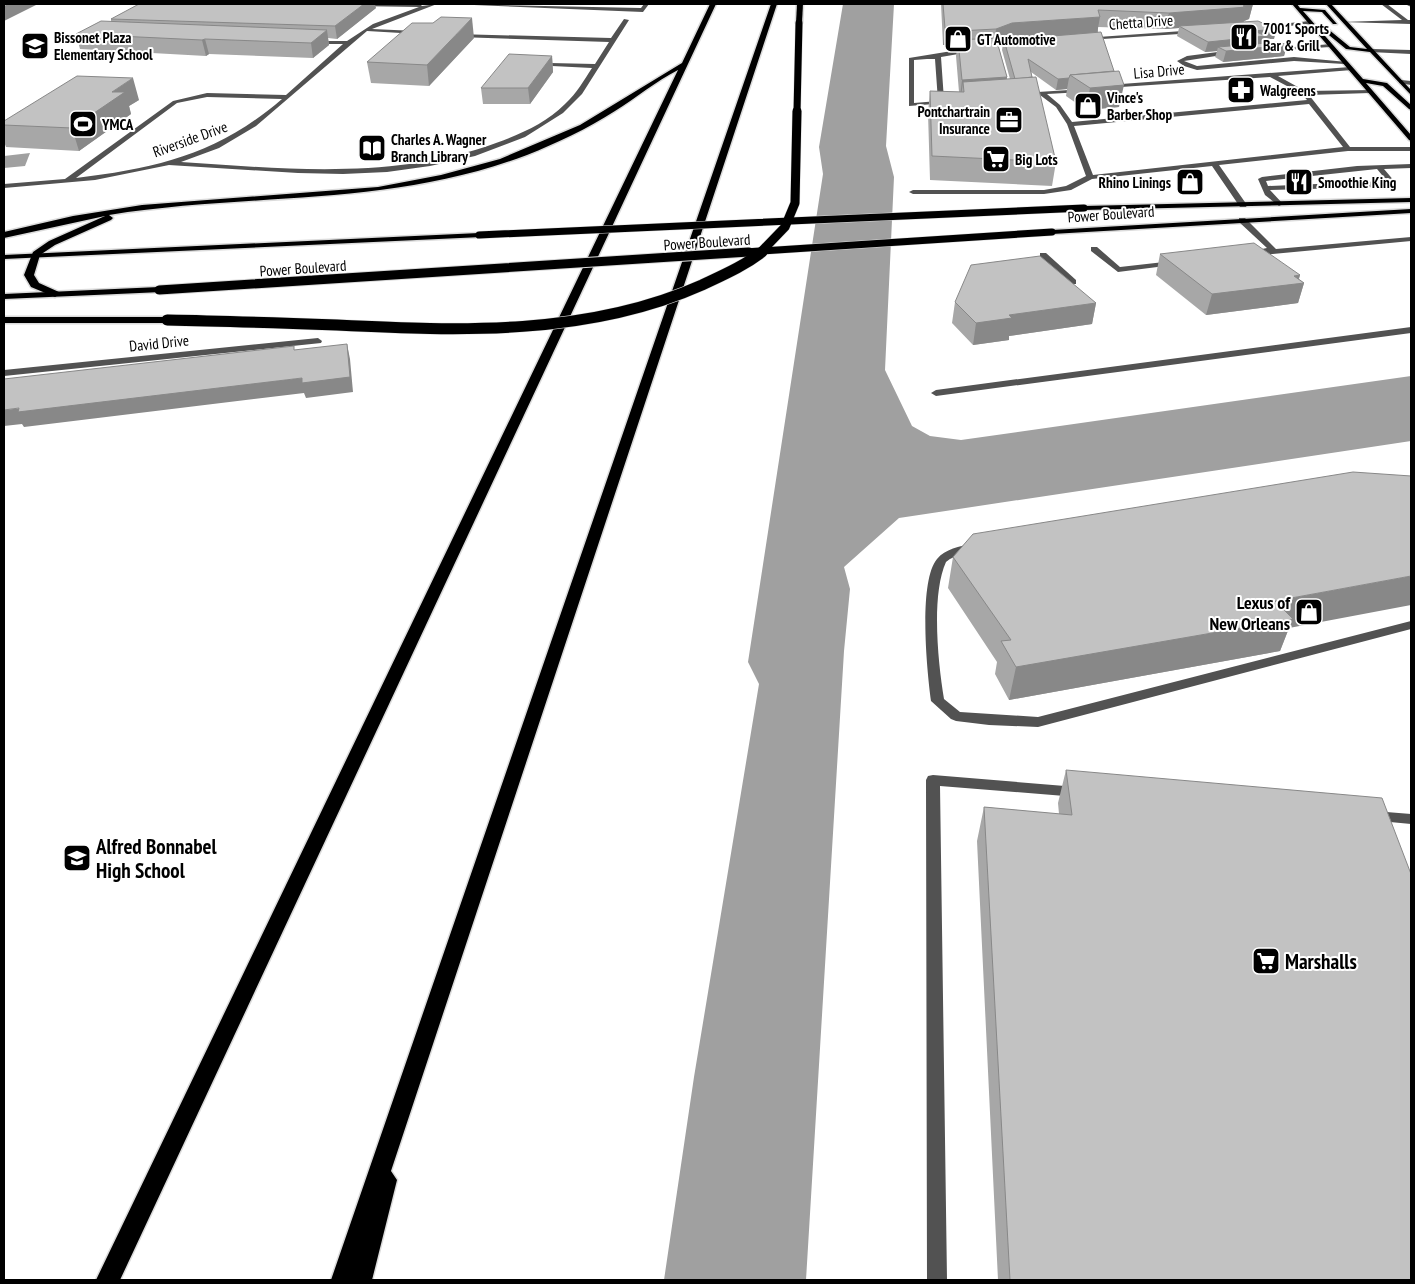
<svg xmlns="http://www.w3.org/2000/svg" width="1415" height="1284" viewBox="0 0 1415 1284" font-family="'PT Sans Narrow',sans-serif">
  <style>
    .water { fill: #a0a0a0 }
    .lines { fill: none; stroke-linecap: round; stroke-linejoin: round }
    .major-casing { stroke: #dbdbdb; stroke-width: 3 }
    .highway-casing { stroke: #dbdbdb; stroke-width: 3 }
    .minor { fill: #525252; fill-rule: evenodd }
    .major { fill: #000; fill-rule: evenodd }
    .highway { fill: #000; fill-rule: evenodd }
    .major-bridge-far1-casing { stroke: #dbdbdb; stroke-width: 8; stroke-linecap: butt }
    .major-bridge-casing { stroke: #dbdbdb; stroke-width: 11; stroke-linecap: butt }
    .highway-bridge-far2-casing { stroke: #dbdbdb; stroke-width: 8; stroke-linecap: butt }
    .highway-bridge-far1-casing { stroke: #dbdbdb; stroke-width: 10; stroke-linecap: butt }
    .highway-bridge-casing { stroke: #dbdbdb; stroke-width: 12; stroke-linecap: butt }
    .major-bridge-far1 { stroke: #000; stroke-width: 7 }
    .major-bridge { stroke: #000; stroke-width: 9 }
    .highway-bridge-far2 { stroke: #000; stroke-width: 7 }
    .highway-bridge-far1 { stroke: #000; stroke-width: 9 }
    .highway-bridge { stroke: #000; stroke-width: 11 }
    .wall { fill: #a7a7a7; fill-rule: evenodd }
    .shaded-wall { fill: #888 }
    .building { fill: #c2c2c2; stroke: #888 }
    .labels { text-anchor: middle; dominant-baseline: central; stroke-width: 4; stroke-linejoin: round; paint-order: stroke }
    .far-street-label { font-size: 15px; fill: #000; stroke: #fff }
    .far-poi-label { font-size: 15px; font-weight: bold; fill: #000; stroke: #fff; text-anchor: start }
    .poi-label { font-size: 18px; font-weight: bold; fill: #000; stroke: #fff; text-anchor: end }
    .near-poi-label { font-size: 21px; font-weight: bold; fill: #000; stroke: #fff; text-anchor: start }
  </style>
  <rect width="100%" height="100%" fill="#fff"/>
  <g class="water">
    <polygon points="843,4 894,4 886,146 894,177 885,370 912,426 930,436 961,440 1411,376 1411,441 899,518 844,567 850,589 844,651 806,1280 664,1280 694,1077 759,684 748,662 823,174 819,147"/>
    <polygon points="30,153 25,166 4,168 4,156"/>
  </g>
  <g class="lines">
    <defs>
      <g id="major">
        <polygon points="1292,4 1297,4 1300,8 1325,10 1337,24 1333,24 1322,12 1303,11 1363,79 1387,83 1411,105 1411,110 1409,109 1383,86 1366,83 1411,135 1411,141 1409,140"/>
        <polygon points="1326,4 1331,4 1411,90 1411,95 1370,52 1346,49 1324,31 1324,29 1328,29 1350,47 1367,49"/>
        <polygon points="1411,198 1411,202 1084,210 1080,208 1084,206"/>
        <polygon points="1411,209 1411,213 1052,234 1048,232 1052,230"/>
        <polygon points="479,233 482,233 482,237 4,259 4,255"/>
        <polygon points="159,287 163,290 162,292 4,299 4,294"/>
      </g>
      <g id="highway">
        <path d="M710,4h6l-596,1276h-24l582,-1210c-22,11 -42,28 -63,41 -28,18 -58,32 -88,44 -140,53 -275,37 -418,60l4,3 -2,2 -56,25 -15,10 -6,20 5,8 20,9 1,2 -5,3 -24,-10 -7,-12 9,-23 16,-11 56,-25 -101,22v-6l69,-16 69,-11 236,-18 63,-12 59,-16 80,-34 102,-62z"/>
        <polygon points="771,4 777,4 391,1171 397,1180 372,1280 331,1280"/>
        <polygon points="797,4 803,4 802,23 799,25 796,23"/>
        <polygon points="4,317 167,317 172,320 167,323 4,323"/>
      </g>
    </defs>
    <use href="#major" class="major-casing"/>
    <use href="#highway" class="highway-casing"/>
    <g class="minor">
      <path d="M351,4h69l2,2 15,-2 -65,25 44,2 2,3 -51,-3 -111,95 -37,22 -38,14c105,7 214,18 315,-19 25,-9 50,-20 69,-39 12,-11 19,-24 27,-36l-40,-2 -2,-3 45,1 14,-22 -151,-5 -2,-3 155,4 13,-19 5,1 -47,74 -19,19 -38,24 -50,19 -45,10 -43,6 -44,2 -45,-1 -129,-8 -74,15 -91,8v-4l61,-5 108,-78 34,-8 79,2 57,-51h-30l-2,-3h36l26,-17 46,-17 -66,-1zM207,97l75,2c-64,55 -124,69 -206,79l101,-75z"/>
      <polygon points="450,4 641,8 644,4 649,4 643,12"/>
      <polygon points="1381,4 1387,4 1408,20 1411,20 1411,24 1342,22 1402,20"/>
      <polygon points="1405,4 1411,4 1411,7"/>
      <polygon points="1310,21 1312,24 1252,29 1249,27"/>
      <polygon points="1197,30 1195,33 1087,40 1084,38"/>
      <polygon points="1332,44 1330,47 1270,51 1267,49"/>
      <polygon points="1372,49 1411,50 1411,54 1370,52"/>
      <path d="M958,50l15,-1 3,2 -35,6 3,43 2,3 -37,3v-48zM927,59h8l3,42 -24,2v-43z"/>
      <polygon points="1233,50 1235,53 1184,61 1197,66 1294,57 1347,62 1344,64 1294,61 1197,70 1184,66 1177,61 1187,56"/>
      <path d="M1350,67l2,3 -74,6 27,15 67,-1 -2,3 -61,2 41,52h61v4h-63l-129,14 28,40 -1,2h-6l-28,-41 -120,13 -21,11 -27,4h-131l-4,-2 4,-2h131l22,-4 20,-10 -19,-52 -11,-17 -16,-12 -16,1 -2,-3 63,-4 -2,3 -36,2 13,11 12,17 235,-22 -5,-6 -32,-17 -164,11 2,-3zM1309,104l34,43 -250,28 -19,-49z"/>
      <polygon points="1401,80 1411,81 1411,85 1399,83"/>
      <path d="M1411,164v4l-27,1 11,13 -12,5 -113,3 13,14 -4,2 -14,-11 -7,-16 4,-2 95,-11zM1377,169l10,12 -119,5 -2,-5z"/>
      <polygon points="1239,218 1245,218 1276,249 1411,237 1411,241 1250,256 1246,254 1247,252 1267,248 1239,222"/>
      <polygon points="1091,247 1097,247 1120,267 1173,261 1177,263 1173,265 1118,272 1091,251"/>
      <polygon points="1040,253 1046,253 1076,280 1076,284 1070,284 1040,257"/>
      <polygon points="1411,327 1411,333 936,396 931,393 936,390"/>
      <polygon points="318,338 322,341 321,343 4,376 4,370"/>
      <path d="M972,544l4,1 2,2c-9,7 -23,7 -32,15 -15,33 -8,101 -2,137l16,13 78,5 373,-96v8l-373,98 -49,-2 -33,-4 -5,-2 -20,-18c-4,-30 -13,-119 6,-142 8,-10 23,-13 35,-15z"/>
      <polygon points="933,775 1077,787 1082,788 1084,792 1082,796 1077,797 940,786 947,1280 927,1280 926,780 928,776"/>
      <polygon points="1374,811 1411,814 1411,824 1369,820 1367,816 1369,812"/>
    </g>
    <use href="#major" class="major"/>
    <use href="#highway" class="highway"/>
    <defs>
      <g id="major-bridge-far1">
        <polyline points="479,235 1084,208"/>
        <polyline points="730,253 1052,232"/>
      </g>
      <polyline id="major-bridge" points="159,290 749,252"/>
      <polyline id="highway-bridge-far2" points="797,112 799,23"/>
      <polyline id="highway-bridge-far1" points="760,253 785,227 795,203 797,111"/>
      <path id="highway-bridge" d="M167,320c57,1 114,3 170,5 123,6 251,11 365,-40 21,-10 42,-19 60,-33"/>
    </defs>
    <use href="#major-bridge-far1" class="major-bridge-far1-casing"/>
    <use href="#major-bridge" class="major-bridge-casing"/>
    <use href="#highway-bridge-far2" class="highway-bridge-far2-casing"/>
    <use href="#highway-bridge-far1" class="highway-bridge-far1-casing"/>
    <use href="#highway-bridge" class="highway-bridge-casing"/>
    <use href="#major-bridge-far1" class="major-bridge-far1"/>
    <use href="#major-bridge" class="major-bridge"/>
    <use href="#highway-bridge-far2" class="highway-bridge-far2"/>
    <use href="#highway-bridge-far1" class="highway-bridge-far1"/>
    <use href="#highway-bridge" class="highway-bridge"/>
  </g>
  <g class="wall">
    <path d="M941,4h312l-4,15 -5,2 -1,1 33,7 -2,10h-9l-1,4 23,2 -3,11 -61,6 -8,-5 2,-6 -12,1 -28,-16 2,-8 -14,1 -67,-2v5l21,75 -33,3 -20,-14 1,-7 -11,1 -25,-18 25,90 -4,24 -122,-6 -2,-67 2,-22 29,1 -3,-36 1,-8h-1l-1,-4 -12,1zM1003,43l-1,7 8,29h-3v-2l-9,-32z"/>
    <polygon points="376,8 337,39 328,38 329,45 313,58 209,54 206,56 80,49 76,34 111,22 111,19"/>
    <polygon points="474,38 429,86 371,83 367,62"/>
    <polygon points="552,56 553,72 530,104 483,104 481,88"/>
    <polygon points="139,100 129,106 131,114 79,151 6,147 4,142 4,121"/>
    <polygon points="1160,254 1300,275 1299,279 1304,283 1298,303 1206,315 1156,275"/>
    <polygon points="955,302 1096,303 1092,324 1009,336 1009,340 973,345 952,323"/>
    <polygon points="953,557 1289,628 1280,651 1009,700 995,674 997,662 948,588"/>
    <polygon points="1066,770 1411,1280 998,1280 977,841 984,807 1059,814 1058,803"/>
  </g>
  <g class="shaded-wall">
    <polygon points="8,4 38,4 4,21 4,6"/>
    <polygon points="364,4 375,4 376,8 337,39 335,26"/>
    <polygon points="1250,4 1253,4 1249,19 1244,21 1243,24 1179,26 1179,28 1165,29 1169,13 1243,6"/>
    <polygon points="1100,17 1097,34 1004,40 1003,43 994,46 996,29 1012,23"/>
    <polygon points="472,18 474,38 429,86 427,65"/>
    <polygon points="957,27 955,44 943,45 945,28"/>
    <polygon points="1276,29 1274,39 1265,39 1263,46 1218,47 1217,51 1205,52 1208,42 1254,31"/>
    <polygon points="327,30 329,45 313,58 311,43"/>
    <polygon points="205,39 209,54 206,56 202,40"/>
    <polygon points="1287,45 1284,56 1223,62 1226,51"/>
    <polygon points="552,56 553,72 530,104 528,88"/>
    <polygon points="1007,77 1005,93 963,82 961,97 960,97 962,80"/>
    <polygon points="133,78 139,100 129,106 131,114 79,151 72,128 112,92"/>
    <polygon points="1069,78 1067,89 1056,90 1058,79"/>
    <polygon points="1124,85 1119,107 1086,110 1090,88"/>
    <polygon points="1300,275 1297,284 1304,283 1298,303 1206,315 1212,294"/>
    <polygon points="1096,303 1092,324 1009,336 1009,340 973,345 976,323 1009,315"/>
    <polygon points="347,344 350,359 353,392 306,398 304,393 24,427 22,424 4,426 4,410 302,378"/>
    <polygon points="1411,576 1411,605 1289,628 1280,651 1009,700 1016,667 1275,601"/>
  </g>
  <g class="building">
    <polygon points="139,4 364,4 335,26 111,19"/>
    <polygon points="943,4 1250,4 1243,6 1247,7 1169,13 1098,10 1100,17 1012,23 996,29 958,31 957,27 945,28"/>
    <polygon points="441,17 472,18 427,65 367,62 412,23 433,23"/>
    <polygon points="101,21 327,30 311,43 205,39 202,40 76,34"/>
    <polygon points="1258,21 1276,29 1254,31 1266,36 1208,42 1179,26"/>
    <polygon points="1101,32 1114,71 1070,75 1069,78 1058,79 1028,59 1032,77 1015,79 1004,40"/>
    <polygon points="996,38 1007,77 962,80 958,40"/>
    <polygon points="1279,42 1287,45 1226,51 1218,47"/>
    <polygon points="509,54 552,56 528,88 481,88"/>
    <polygon points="1119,71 1124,85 1090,88 1070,75"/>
    <polygon points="77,76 133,78 112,92 125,92 72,128 4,125 4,121"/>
    <polygon points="1036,77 1056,162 932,156 930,91 964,92 963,82"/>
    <polygon points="1254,243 1300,275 1294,276 1304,283 1212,294 1160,254"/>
    <polygon points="1040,256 1096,303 1009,315 1012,318 976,323 955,302 971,265"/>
    <polygon points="347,344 350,377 302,383 302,378 18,412 19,408 4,410 4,379 294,346 294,350"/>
    <polygon points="1353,472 1411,476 1411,576 1275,601 1293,619 1016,667 1001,641 1011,640 953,557 973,534"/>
    <polygon points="1066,770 1382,798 1411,874 1411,1280 1010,1280 984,807 1072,815"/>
  </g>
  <defs>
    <symbol id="restaurant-square" viewBox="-11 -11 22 22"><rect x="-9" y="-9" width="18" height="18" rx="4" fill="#000" stroke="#fff"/><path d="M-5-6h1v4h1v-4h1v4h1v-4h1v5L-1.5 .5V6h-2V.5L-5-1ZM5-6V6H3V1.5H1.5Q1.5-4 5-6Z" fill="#fff"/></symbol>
    <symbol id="shop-square" viewBox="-11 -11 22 22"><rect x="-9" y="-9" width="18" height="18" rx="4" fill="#000" stroke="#fff"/><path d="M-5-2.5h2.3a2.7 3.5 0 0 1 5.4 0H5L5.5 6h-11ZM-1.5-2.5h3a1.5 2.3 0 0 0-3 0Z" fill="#fff"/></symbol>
    <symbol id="school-square" viewBox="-11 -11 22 22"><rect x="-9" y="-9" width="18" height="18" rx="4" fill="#000" stroke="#fff"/><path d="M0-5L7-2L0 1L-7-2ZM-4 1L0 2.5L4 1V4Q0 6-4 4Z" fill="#fff"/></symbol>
    <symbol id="pharmacy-square" viewBox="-11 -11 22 22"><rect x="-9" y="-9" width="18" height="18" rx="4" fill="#000" stroke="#fff"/><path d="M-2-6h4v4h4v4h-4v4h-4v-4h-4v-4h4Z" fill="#fff"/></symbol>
    <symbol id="office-square" viewBox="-11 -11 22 22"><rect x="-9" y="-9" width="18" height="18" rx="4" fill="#000" stroke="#fff"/><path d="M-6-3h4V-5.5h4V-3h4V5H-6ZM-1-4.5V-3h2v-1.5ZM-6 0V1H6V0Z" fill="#fff"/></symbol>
    <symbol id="stadium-square" viewBox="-11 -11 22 22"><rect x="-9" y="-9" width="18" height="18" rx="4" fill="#000" stroke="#fff"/><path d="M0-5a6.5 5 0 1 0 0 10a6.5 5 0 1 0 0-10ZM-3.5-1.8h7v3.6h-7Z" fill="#fff"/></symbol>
    <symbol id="library-square" viewBox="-11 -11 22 22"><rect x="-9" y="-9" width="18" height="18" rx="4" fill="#000" stroke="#fff"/><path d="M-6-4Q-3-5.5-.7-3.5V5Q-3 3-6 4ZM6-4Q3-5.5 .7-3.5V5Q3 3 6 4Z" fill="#fff"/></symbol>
    <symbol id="supermarket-square" viewBox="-11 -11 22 22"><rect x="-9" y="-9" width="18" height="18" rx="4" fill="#000" stroke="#fff"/><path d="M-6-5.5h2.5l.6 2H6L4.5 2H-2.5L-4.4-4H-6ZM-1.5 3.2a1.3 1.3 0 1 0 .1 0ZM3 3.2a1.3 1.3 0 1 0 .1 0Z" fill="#fff"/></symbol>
  </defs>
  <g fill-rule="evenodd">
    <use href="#restaurant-square" x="1228" y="21" width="32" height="32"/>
    <use href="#shop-square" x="942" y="23" width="32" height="32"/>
    <use href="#school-square" x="19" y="30" width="32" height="32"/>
    <use href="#pharmacy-square" x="1225" y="74" width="32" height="32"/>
    <use href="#shop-square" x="1072" y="90" width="32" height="32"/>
    <use href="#office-square" x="993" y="104" width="32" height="32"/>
    <use href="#stadium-square" x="67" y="108" width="32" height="32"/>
    <use href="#library-square" x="356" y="132" width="32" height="32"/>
    <use href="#supermarket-square" x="980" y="143" width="32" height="32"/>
    <use href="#shop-square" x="1174" y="166" width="32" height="32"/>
    <use href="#restaurant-square" x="1283" y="166" width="32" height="32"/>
    <use href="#shop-square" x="1293" y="596" width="32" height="32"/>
    <use href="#school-square" x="61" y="842" width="32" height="32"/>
    <use href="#supermarket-square" x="1250" y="945" width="32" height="32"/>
  </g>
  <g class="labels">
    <g class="far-street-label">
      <text transform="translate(1141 22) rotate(-4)">Chetta Drive</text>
      <text transform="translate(1159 71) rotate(-5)">Lisa Drive</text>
      <text transform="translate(190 139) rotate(-20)">Riverside Drive</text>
      <text transform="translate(1111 214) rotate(-4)">Power Boulevard</text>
      <text transform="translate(707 242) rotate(-4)">Power Boulevard</text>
      <text transform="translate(303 268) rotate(-4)">Power Boulevard</text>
      <text transform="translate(159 343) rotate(-6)">David Drive</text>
    </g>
    <g class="far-poi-label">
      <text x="1263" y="28">7001 Sports<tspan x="1263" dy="17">Bar &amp; Grill</tspan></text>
      <text x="54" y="37">Bissonet Plaza<tspan x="54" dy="17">Elementary School</tspan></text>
      <text x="977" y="39">GT Automotive</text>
      <text x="1260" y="90">Walgreens</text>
      <text x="1107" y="97">Vince's<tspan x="1107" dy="17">Barber Shop</tspan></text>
      <text x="990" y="111" text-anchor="end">Pontchartrain<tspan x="990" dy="17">Insurance</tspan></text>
      <text x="102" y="124">YMCA</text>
      <text x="391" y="139">Charles A. Wagner<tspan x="391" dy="17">Branch Library</tspan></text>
      <text x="1015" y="159">Big Lots</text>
      <text x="1171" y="182" text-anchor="end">Rhino Linings</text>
      <text x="1318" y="182">Smoothie King</text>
    </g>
    <g class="poi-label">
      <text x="1290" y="602">Lexus of<tspan x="1290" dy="21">New Orleans</tspan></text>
    </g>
    <g class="near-poi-label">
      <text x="96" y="846">Alfred Bonnabel<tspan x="96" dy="24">High School</tspan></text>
      <text x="1285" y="961">Marshalls</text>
    </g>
  </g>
  <rect width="1415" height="1284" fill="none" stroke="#000000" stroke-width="10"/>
</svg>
